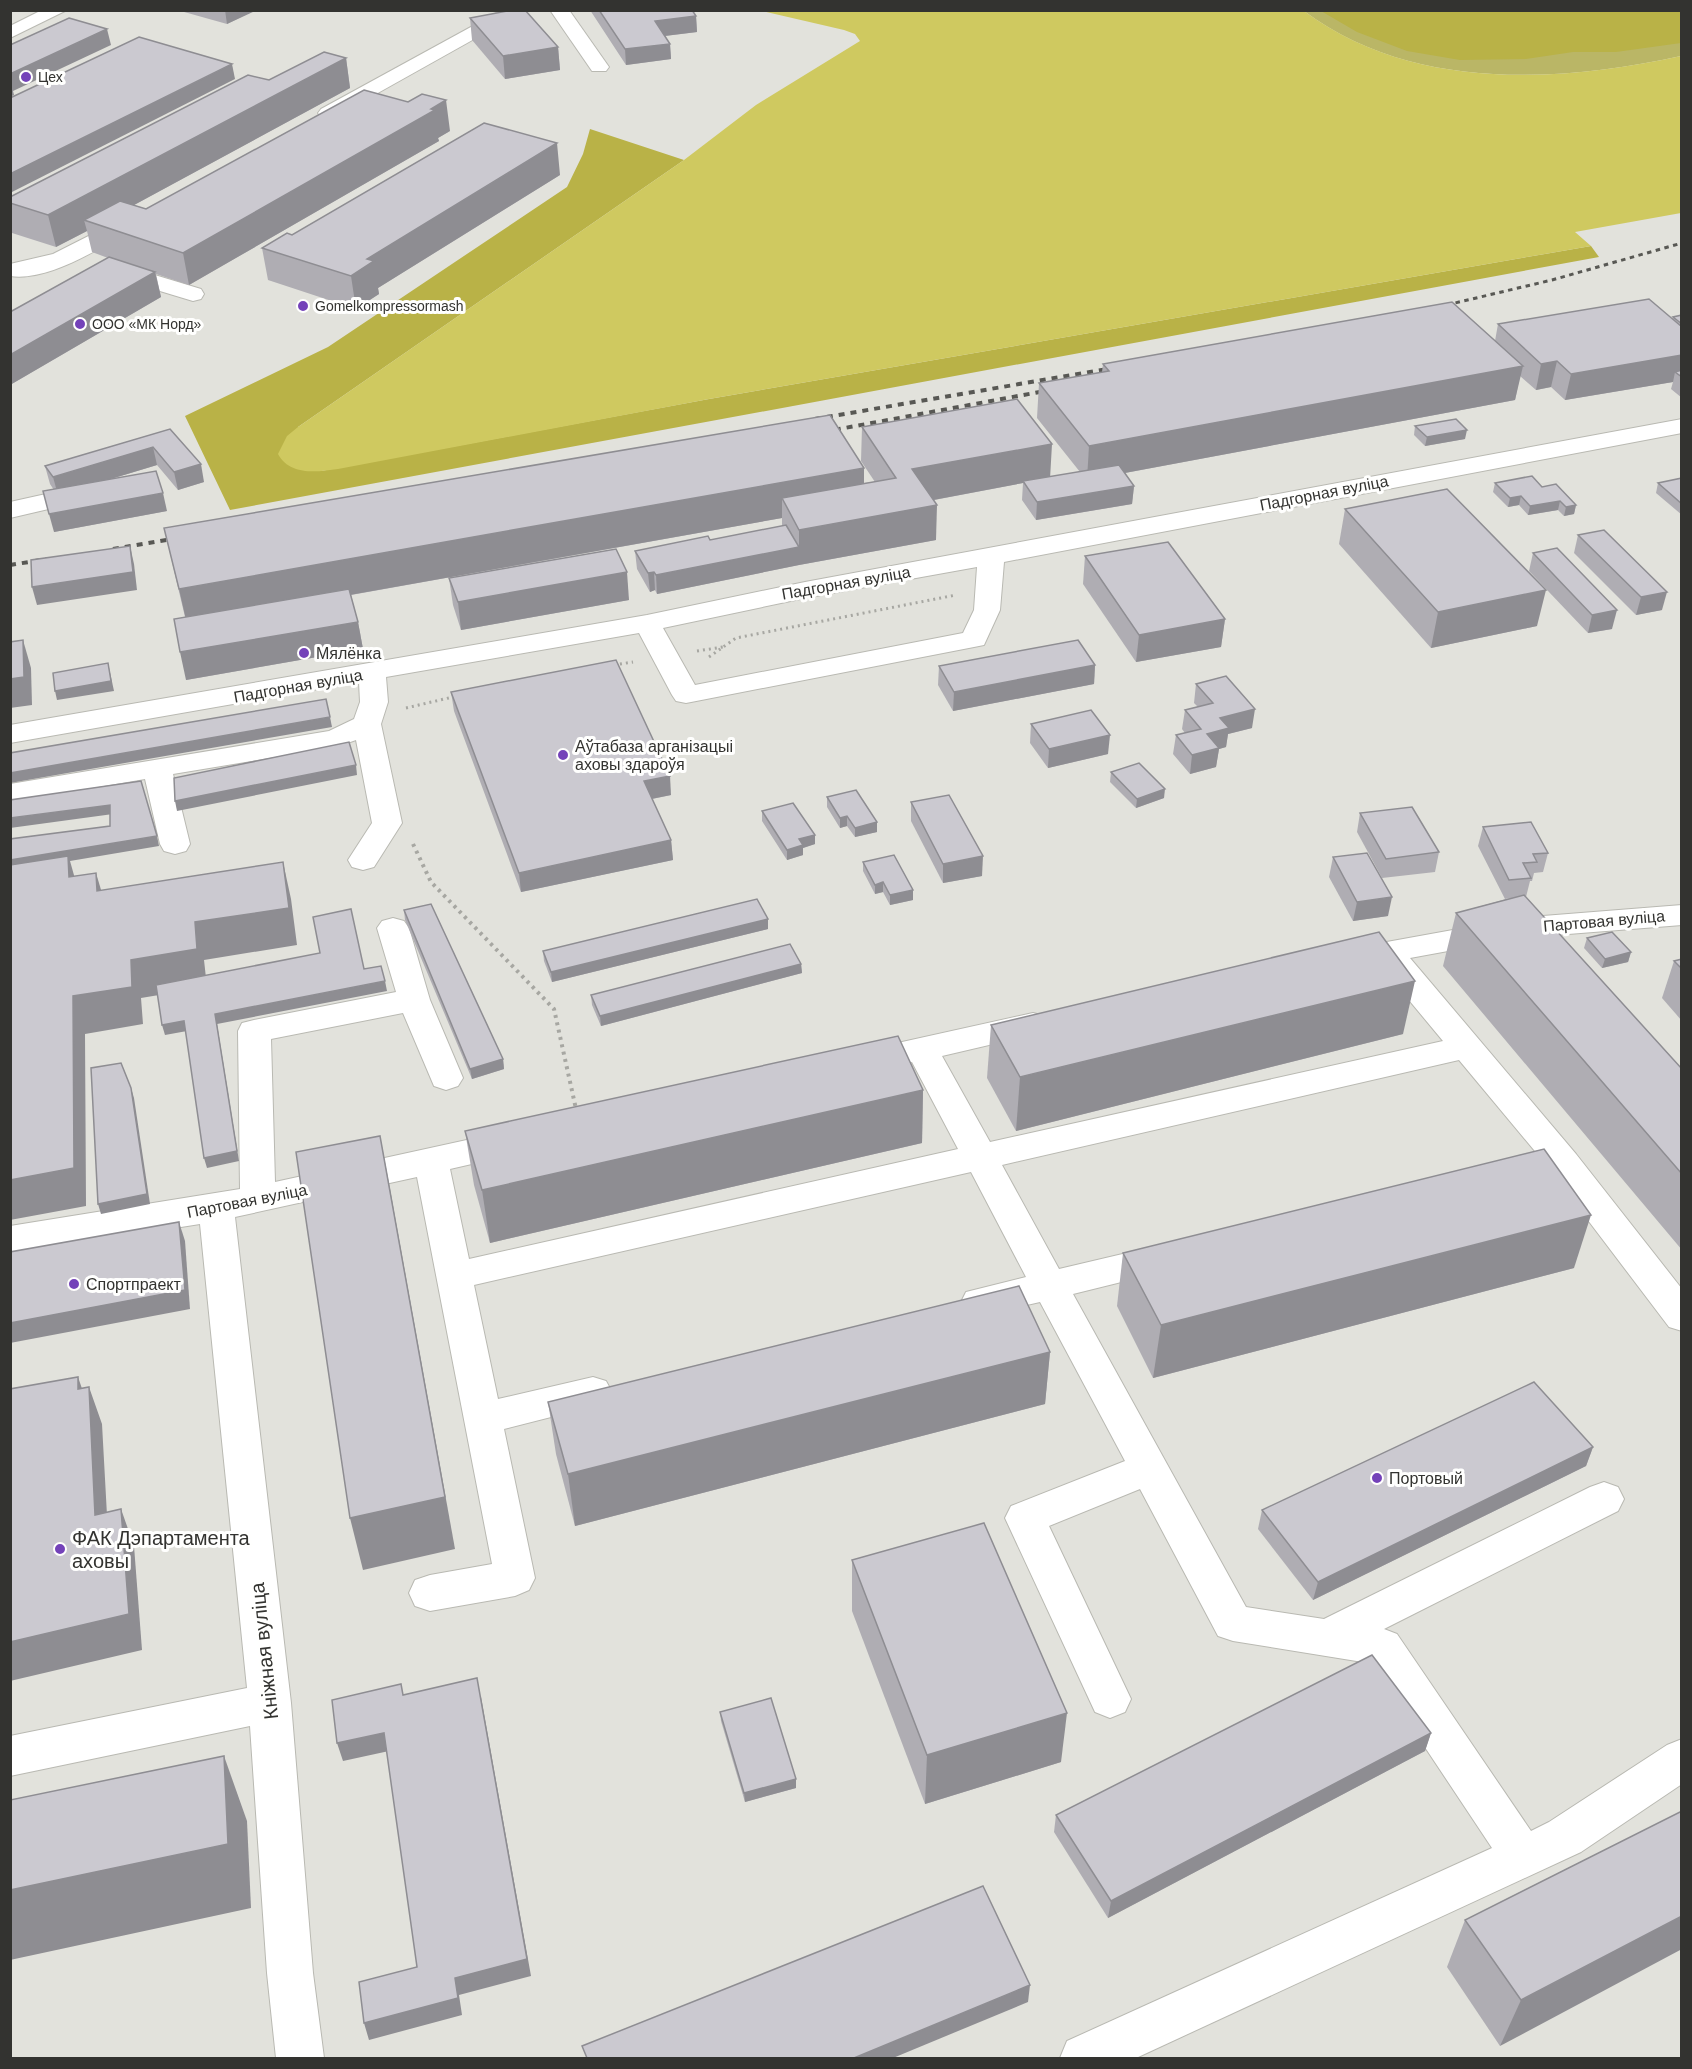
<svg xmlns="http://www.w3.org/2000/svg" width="1692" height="2069" viewBox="0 0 1692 2069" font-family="Arial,sans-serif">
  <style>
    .green { fill: #bab666 }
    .forest { fill: #b9b247 }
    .water { fill: #cfc960 }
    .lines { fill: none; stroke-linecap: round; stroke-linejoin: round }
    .minor-casing { stroke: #b9b9b2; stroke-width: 2 }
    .path-far1 { stroke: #a7a7a2; stroke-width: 3; stroke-dasharray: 2 4; stroke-linecap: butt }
    .path { stroke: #a7a7a2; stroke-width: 4; stroke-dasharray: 3 4.5; stroke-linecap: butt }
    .minor { fill: #fff; fill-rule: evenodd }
    .rail-far1 { stroke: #585854; stroke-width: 3; stroke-dasharray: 4.5 4.5; stroke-linecap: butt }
    .rail { stroke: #585854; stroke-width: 4; stroke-dasharray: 6 6; stroke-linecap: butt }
    .wall { fill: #afadb3 }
    .shaded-wall { fill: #8e8d92 }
    .building { fill: #cbc9d0; stroke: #8e8d92; stroke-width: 1.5 }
    .poi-dot { fill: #7442b9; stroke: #fffffe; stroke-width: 2 }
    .labels { text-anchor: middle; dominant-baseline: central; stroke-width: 6; stroke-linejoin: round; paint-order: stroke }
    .far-poi-label { font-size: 14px; fill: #333330; stroke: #fffffe; text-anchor: start }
    .street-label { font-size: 16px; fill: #333330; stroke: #fffffe }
    .poi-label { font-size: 16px; fill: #333330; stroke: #fffffe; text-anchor: start }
    .near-poi-label { font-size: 20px; fill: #333330; stroke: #fffffe; text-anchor: start }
    .near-street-label { font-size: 20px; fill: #333330; stroke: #fffffe }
  </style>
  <rect width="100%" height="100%" fill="#e2e2dc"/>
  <path class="green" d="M1304,11h377v45c-124,27 -270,35 -377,-45z"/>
  <g class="forest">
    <polygon points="1321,11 1681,11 1681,43 1616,52 1573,52 1526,59 1460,60 1407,51 1357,32"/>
    <polygon points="590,129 684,160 298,427 321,471 709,399 1591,246 1599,257 230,510 185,416 328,347 567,187 583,154"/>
  </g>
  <path class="water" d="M762,11h542c108,80 252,72 377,45v157l-106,19 16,14 -882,153 -371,70c-21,3 -48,7 -60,-15l9,-18 11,-9 386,-267 72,-55 104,-64 -5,-7 -11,-4z"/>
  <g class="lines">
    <defs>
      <g id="minor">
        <polygon points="42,10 67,10 10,38 10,26"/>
        <polygon points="502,10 526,10 335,117 321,117 318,113 321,109"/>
        <polygon points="550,10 569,10 609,67 606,71 592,71"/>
        <path d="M130,215l8,1 3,5 -3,5c-33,19 -88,56 -128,50v-12l43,-10z"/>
        <polygon points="115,263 201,289 204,294 201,299 193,301 107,275 104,270 107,265"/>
        <path d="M1682,419v14l-678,129 -4,48 -16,35 -10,2 -288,56 -10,-2 -4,-6 -33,-62 -253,44 2,25 -7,22 21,99 -28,44 -11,3 -11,-3 -4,-7 24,-37 -16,-83 -20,7 -163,27 17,70 -4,7 -11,3 -11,-3 -4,-7 -15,-65 -135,23v-18l319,-53 25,-12 6,-17 -1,-20 -349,61v-18l637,-110 158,-33zM977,567l-3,43 -11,23 -268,52 -32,-57 142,-30z"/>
        <polygon points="91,484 100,487 104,492 100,497 10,518 10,502"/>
        <polygon points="1682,905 1682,925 1519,938 1410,958 1576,1154 1682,1289 1682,1331 1669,1327 1556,1178 1513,1188 1501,1184 1495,1175 1501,1166 1539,1156 1459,1060 1002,1165 1059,1269 1165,1244 1178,1248 1183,1258 1178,1268 1073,1294 1246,1607 1324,1619 1590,1487 1604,1482 1618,1487 1624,1499 1618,1511 1384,1629 1397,1634 1531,1831 1549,1822 1667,1745 1682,1739 1682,1784 1581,1852 1136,2058 1060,2058 1067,2041 1492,1848 1369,1663 1233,1641 1218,1636 1140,1489 1049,1526 1131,1699 1125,1712 1110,1718 1095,1712 1005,1518 1011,1506 1125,1461 1040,1302 979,1316 966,1312 961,1302 966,1292 1026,1277 971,1172 474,1285 498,1399 593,1377 606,1381 612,1392 606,1403 504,1429 535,1578 529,1590 515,1596 430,1611 415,1606 409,1593 415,1580 430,1575 492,1564 417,1177 235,1217 291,1703 313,1973 324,2058 276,2058 267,1973 250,1726 10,1776 10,1736 247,1688 200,1224 10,1254 10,1226 240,1189 238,1031 242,1023 254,1020 396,992 377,928 382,921 393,918 404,921 409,928 430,1000 463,1078 458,1086 446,1090 434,1086 403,1013 271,1039 275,1182 512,1130 524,1134 529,1143 524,1152 450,1169 469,1259 958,1149 912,1062 860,1074 848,1070 843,1062 848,1054 1033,1013 1045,1016 1049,1024 1045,1032 942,1056 990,1142 1443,1041 1379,964 1348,970 1337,967 1332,959 1337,951 1519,918"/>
      </g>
    </defs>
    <use href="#minor" class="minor-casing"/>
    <g class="path-far1">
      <polyline points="697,651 723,647"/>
      <polyline points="709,657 736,638 956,595"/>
      <polyline points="614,665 633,662"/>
      <polyline points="406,708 457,696"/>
    </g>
    <polyline class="path" points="413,844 431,882 554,1009 576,1109"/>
    <use href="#minor" class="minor"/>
    <polyline class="rail-far1" points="1438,307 1552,280 1682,243"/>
    <g class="rail">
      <polyline points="815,419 1119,367"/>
      <polyline points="823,432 1056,389"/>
      <polyline points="113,549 184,537"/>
      <polyline points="10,565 48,559"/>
    </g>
  </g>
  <g class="wall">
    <polygon points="177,10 255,10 227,24"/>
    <polygon points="590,10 692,10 696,16 697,32 665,36 670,44 671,59 626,65"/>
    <polygon points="470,18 558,47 560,70 505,79 472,40"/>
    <polygon points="346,58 350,88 134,205 146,209 450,131 438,138 439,141 189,285 156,274 161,297 10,385 10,312 108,258 92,252 87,231 56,247 12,233 10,227 10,197 269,80"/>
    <polygon points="560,175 378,288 379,294 356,309 268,280 262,248 292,235"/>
    <polygon points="1682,315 1682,398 1671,389 1673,382 1565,400 1551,387 1536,390 1520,376 1515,400 1125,473 1134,486 1132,504 1036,520 1022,500 1023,483 934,500 936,540 799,565 657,594 655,590 650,592 637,569 635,551 710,540 782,526 782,518 351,595 358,622 363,649 186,680 185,617 164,528 864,468 864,483 875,482 861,461 862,427 1050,477 1080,472 1037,418 1039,383 1102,372 1103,364 1495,341 1498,324 1672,319 1673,317"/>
    <polygon points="1415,426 1465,439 1425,446 1414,435"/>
    <polygon points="170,429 204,482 178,490 157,465 114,478 167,511 54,532 54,490 50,484 45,466"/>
    <polygon points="1682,478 1682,515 1656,493 1658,483"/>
    <polygon points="1495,483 1576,505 1574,514 1564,516 1558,510 1528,515 1519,505 1508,507 1493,492"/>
    <polygon points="1345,509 1537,626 1431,648 1339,544"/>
    <polygon points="1578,535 1662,610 1636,615 1574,553"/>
    <polygon points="1533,553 1612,629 1588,633 1529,571"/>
    <polygon points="1085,556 1225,619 1221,647 1136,662 1083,584"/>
    <polygon points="449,578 629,600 461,630 453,605"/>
    <polygon points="1095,665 1094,684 953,711 938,685 939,666"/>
    <polygon points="1196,684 1252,728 1228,734 1226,747 1219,749 1216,767 1190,774 1173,754 1176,735 1185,733 1182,729 1185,710 1198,707 1194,703"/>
    <polygon points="451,692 671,795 652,799 671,840 673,860 521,892 454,711"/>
    <polygon points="1031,724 1108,754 1048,768 1030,743"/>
    <polygon points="1111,772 1164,798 1136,808 1110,782"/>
    <polygon points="827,797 877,832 855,837 847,826 840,828 827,807"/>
    <polygon points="911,802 982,876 943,883 911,821"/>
    <polygon points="762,811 815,835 815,844 803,848 803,855 787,860 762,821"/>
    <polygon points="1360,813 1439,852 1435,872 1382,878 1357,832"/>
    <polygon points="1483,827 1548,853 1543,872 1534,873 1532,881 1530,881 1526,897 1682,1069 1682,1250 1443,966 1456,913 1510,898 1505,899 1478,846"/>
    <polygon points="1333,857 1388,916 1353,921 1329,877"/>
    <polygon points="863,862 913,900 890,905 883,892 875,894 863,871"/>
    <polygon points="404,910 503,1059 504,1069 472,1079 405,920"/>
    <polygon points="768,919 768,929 552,982 544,961 543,951"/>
    <polygon points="1587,938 1631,952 1628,962 1602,968 1584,948"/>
    <polygon points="1682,959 1682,1021 1662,998 1674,961"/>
    <polygon points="801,964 802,973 601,1026 592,1005 591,995"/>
    <polygon points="991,1025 1403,1034 1016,1131 987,1078"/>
    <polygon points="923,1090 922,1143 490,1243 474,1185 465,1131"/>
    <polygon points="1123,1253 1574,1268 1153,1378 1117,1306"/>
    <polygon points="1050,1352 1045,1404 575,1526 556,1454 548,1402"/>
    <polygon points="1593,1447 1586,1466 1313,1600 1258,1529 1262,1510"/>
    <polygon points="852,1560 1061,1762 925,1804 852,1611"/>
    <polygon points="720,1712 796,1779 796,1788 745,1802 721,1721"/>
    <polygon points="1431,1733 1425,1751 1108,1918 1054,1832 1056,1815"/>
    <polygon points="1682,1811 1500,2046 1447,1967 1465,1920"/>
  </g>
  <g class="shaded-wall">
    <polygon points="225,10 255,10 255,11 227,24"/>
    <polygon points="696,16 697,32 656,37 655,21"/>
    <polygon points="107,29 111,45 13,91 14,95 10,97 10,74"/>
    <polygon points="670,44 671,59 626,65 625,49"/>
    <polygon points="558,47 560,70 505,79 503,56"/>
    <polygon points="346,58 350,88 99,224 84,220 87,231 56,247 48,215"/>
    <polygon points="232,64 235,79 10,193 10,174"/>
    <polygon points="446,100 450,131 438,138 439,141 189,285 183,253"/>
    <polygon points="557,143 560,175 378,288 379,294 356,309 351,276 367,259"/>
    <polygon points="155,272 161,297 10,385 10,355"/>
    <polygon points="1682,355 1682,377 1675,372 1673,382 1565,400 1571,374"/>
    <polygon points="1557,361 1551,387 1536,390 1541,364"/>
    <polygon points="1523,366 1515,400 1087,480 1089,446"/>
    <polygon points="1467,430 1465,439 1425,446 1427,437"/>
    <polygon points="1052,444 1050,479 1023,481 1023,483 912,504 912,469"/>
    <polygon points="153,447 157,465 58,495 53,477"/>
    <polygon points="201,464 204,482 178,490 174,472"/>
    <polygon points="864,468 864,503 782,498 782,518 187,624 179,589"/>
    <polygon points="1134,486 1132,504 1036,520 1037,502"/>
    <polygon points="163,493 167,511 54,532 49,514"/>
    <polygon points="1521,496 1519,505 1508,507 1510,498"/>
    <polygon points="1560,501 1558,510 1528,515 1530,506"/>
    <polygon points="937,505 936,540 799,565 799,530"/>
    <polygon points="1576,505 1574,514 1564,516 1566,507"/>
    <polygon points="130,546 134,564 137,590 37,605 32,587"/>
    <polygon points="799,547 799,565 657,594 656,575"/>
    <polygon points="627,572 629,600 461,630 458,602"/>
    <polygon points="654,572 655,590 650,592 648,573"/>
    <polygon points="1546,590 1537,626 1431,648 1438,612"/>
    <polygon points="1667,592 1662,610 1636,615 1641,597"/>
    <polygon points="1617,610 1612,629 1588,633 1592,615"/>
    <polygon points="1225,619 1221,647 1136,662 1139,635"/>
    <polygon points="358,622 363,649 186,680 180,652"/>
    <polygon points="23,640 31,668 32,705 10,708 10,679"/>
    <polygon points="108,663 114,691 57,700 55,691"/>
    <polygon points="1095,665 1094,684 953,711 954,692"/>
    <polygon points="1255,709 1252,728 1228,734 1226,747 1219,749 1216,767 1190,774 1192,755 1207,734 1220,718"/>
    <polygon points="330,717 332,727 10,783 10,773"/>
    <polygon points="1110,735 1108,754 1048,768 1049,749"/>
    <polygon points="356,765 357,775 177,811 175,801"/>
    <polygon points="670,776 671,795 646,800 644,781"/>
    <polygon points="1165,789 1164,798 1136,808 1137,799"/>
    <polygon points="110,805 113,814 10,828 10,818"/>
    <polygon points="847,816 847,826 840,828 840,818"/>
    <polygon points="877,822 877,832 855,837 855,828"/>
    <polygon points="815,835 815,844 803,848 803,855 787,860 787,850 799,839"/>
    <polygon points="157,836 159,846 70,861 79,893 10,870 10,860"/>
    <polygon points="671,840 673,860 521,892 519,873"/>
    <polygon points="983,856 982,876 943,883 943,864"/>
    <polygon points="283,862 291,899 297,945 204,960 207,987 141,998 143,1024 85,1034 86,1206 10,1220 10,1180 73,996 131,960 195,922"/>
    <polygon points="96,873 107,910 97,891"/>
    <polygon points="883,882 883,892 875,894 875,885"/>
    <polygon points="913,890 913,900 890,905 890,895"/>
    <polygon points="1392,897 1388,916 1353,921 1357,902"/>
    <polygon points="768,919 768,929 552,982 551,972"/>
    <polygon points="1631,952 1628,962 1602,968 1605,959"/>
    <polygon points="801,964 802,973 601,1026 600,1016"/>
    <polygon points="385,981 387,991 217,1024 239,1161 207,1168 204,1158 215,1014"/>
    <polygon points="1415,981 1403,1034 1016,1131 1020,1077"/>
    <polygon points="184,1021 187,1031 165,1035 162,1025"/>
    <polygon points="503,1059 504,1069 472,1079 470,1069"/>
    <polygon points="131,1088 134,1098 150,1204 101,1214 98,1204"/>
    <polygon points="923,1090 922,1143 490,1243 482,1190"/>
    <polygon points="380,1136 390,1189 455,1549 363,1570 350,1518"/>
    <polygon points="1591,1215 1574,1268 1153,1378 1161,1325"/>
    <polygon points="179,1222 185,1241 190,1309 10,1343 10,1323"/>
    <polygon points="1050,1352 1045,1404 575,1526 568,1474"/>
    <polygon points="78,1377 90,1412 89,1387 102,1424 109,1552 95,1515 78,1389"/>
    <polygon points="1593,1447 1586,1466 1313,1600 1318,1582"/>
    <polygon points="121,1509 134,1546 142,1650 10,1681 10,1642"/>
    <polygon points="481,1697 531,1976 459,1995 462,2015 369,2040 364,2023 455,1978"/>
    <polygon points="1067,1713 1061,1762 925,1804 927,1755"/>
    <polygon points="384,1733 389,1751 343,1761 337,1743"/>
    <polygon points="1431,1733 1425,1751 1108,1918 1111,1901"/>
    <polygon points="224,1756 247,1821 251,1908 10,1960 10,1890"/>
    <polygon points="796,1779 796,1788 745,1802 744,1793"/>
    <polygon points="1682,1916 1682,1949 1500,2046 1521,2000"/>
    <polygon points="1030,1985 1028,2002 893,2058 854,2058"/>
  </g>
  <g class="building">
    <polygon points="513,10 525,10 558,47 503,56 470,18"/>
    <polygon points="599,10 692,10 696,16 655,21 670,44 625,49"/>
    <polygon points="69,18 107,29 10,74 10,45"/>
    <polygon points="139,37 232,64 10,174 10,98"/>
    <polygon points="324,52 346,58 48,215 10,203 10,197 248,75 269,80"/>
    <polygon points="364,90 408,102 422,94 446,100 431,109 435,110 183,253 84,220 120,201 146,209"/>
    <polygon points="484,123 557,143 367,259 374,261 351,276 262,248 287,233 292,235"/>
    <polygon points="109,257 155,272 10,355 10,312"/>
    <polygon points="1649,299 1682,327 1682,355 1571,374 1557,361 1541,364 1498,324"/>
    <polygon points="1452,302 1523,366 1089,446 1039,383 1109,371 1103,364"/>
    <polygon points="1682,315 1682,324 1673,317"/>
    <polygon points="1682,370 1682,377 1675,372"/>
    <polygon points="1017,399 1052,444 912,469 937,505 799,530 782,498 896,478 862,427"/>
    <polygon points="830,415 864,468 179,589 164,528"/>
    <polygon points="1456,419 1467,430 1427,437 1415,426"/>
    <polygon points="170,429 201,464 174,472 153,447 53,477 45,466"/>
    <polygon points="1119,465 1134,486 1037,502 1023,481"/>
    <polygon points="156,471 163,493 49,514 43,491"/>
    <polygon points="1532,476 1542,487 1556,484 1576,505 1566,507 1560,501 1530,506 1521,496 1510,498 1495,483"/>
    <polygon points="1682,478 1682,504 1658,483"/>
    <polygon points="1447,489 1546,590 1438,612 1345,509"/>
    <polygon points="786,525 799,547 656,575 654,572 648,573 635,551 708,536 710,540"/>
    <polygon points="1604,530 1667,592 1641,597 1578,535"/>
    <polygon points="1168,542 1225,619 1139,635 1085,556"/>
    <polygon points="130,546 133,572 32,587 31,560"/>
    <polygon points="1557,548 1617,610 1592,615 1533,553"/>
    <polygon points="616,549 627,572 458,602 449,578"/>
    <polygon points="349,589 358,622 180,652 174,619"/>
    <polygon points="23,640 24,677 10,679 10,642"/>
    <polygon points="1078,640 1095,665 954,692 939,666"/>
    <polygon points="616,660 670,776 644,781 671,840 519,873 451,692"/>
    <polygon points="108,663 111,681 55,691 53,673"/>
    <polygon points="1226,676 1255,709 1220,718 1229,728 1207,734 1219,748 1192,755 1176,735 1201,729 1185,710 1213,703 1196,684"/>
    <polygon points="326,699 330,717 10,773 10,753"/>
    <polygon points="1091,710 1110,735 1049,749 1031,724"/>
    <polygon points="349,742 356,765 175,801 174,778"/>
    <polygon points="1139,763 1165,789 1137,799 1111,772"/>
    <polygon points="141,781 157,836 10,860 10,839 110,826 110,805 10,818 10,800"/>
    <polygon points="856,790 877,822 855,828 847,816 840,818 827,797"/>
    <polygon points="949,795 983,856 943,864 911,802"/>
    <polygon points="793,803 815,835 799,839 803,845 787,850 762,811"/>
    <polygon points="1412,807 1439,852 1386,859 1360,813"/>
    <polygon points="1531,822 1548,853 1533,854 1537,862 1523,863 1531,878 1509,880 1483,827"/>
    <polygon points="1367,853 1392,897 1357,902 1333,857"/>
    <polygon points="894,855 913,890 890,895 883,882 875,885 863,862"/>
    <polygon points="68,856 69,877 96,873 97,891 283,862 289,908 195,922 197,949 131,960 132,987 73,996 74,1168 10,1180 10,865"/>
    <polygon points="1524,895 1682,1069 1682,1174 1456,913"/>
    <polygon points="757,899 768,919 551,972 543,951"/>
    <polygon points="431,904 503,1059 470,1069 404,910"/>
    <polygon points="351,909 364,969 381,966 385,981 215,1014 237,1151 204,1158 184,1021 162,1025 156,985 320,953 313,917"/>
    <polygon points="1379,932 1415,981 1020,1077 991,1025"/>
    <polygon points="1612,932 1631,952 1605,959 1587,938"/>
    <polygon points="790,944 801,964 600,1016 591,995"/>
    <polygon points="1682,959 1682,969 1674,961"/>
    <polygon points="898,1036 923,1090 482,1190 465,1131"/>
    <polygon points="121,1063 131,1088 147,1194 98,1204 91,1068"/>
    <polygon points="380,1136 445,1497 350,1518 296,1152"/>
    <polygon points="1544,1149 1591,1215 1161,1325 1123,1253"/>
    <polygon points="179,1222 185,1290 10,1323 10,1252"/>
    <polygon points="1019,1286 1050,1352 568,1474 548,1402"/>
    <polygon points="78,1377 78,1389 89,1387 95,1515 121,1509 129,1614 10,1642 10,1389"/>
    <polygon points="1534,1382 1593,1447 1318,1582 1262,1510"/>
    <polygon points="984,1523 1067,1713 927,1755 852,1560"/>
    <polygon points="1372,1655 1431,1733 1111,1901 1056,1815"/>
    <polygon points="477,1678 527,1959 455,1978 458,1998 364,2023 359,1982 417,1967 384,1733 337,1743 332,1700 401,1684 403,1695"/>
    <polygon points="771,1698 796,1779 744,1793 720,1712"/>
    <polygon points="224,1756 228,1844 10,1890 10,1800"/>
    <polygon points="1682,1811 1682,1916 1521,2000 1465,1920"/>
    <polygon points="983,1886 1030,1985 854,2058 587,2058 582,2046"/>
  </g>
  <g class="poi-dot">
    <circle cx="26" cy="77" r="6"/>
    <circle cx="303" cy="306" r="6"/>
    <circle cx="80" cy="324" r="6"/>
    <circle cx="304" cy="653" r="6"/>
    <circle cx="563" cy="755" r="6"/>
    <circle cx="74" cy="1284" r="6"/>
    <circle cx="1377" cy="1478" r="6"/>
    <circle cx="60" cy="1549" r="6"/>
  </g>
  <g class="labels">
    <g class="far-poi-label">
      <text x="38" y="77">Цех</text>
      <text x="315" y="306">Gomelkompressormash</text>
      <text x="92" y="324">ООО «МК Норд»</text>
    </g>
    <g class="street-label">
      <text transform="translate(1324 493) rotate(-11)">Падгорная вуліца</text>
      <text transform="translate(846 583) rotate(-10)">Падгорная вуліца</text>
      <text transform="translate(298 686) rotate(-10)">Падгорная вуліца</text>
      <text transform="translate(1604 921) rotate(-5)">Партовая вуліца</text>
      <text transform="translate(247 1201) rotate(-11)">Партовая вуліца</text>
    </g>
    <g class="poi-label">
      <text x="316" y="653">Мялёнка</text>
      <text x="575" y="746">Аўтабаза арганізацыі<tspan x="575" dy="18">аховы здароўя</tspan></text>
      <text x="86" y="1284">Спортпраект</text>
      <text x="1389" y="1478">Портовый</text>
    </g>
    <g class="near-poi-label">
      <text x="72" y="1538">ФАК Дэпартамента<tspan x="72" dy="23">аховы</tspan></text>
    </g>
    <g class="near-street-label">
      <text transform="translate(264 1651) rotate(-96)">Кніжная вуліца</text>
    </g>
  </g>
  <rect width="1692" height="2069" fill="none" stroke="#333330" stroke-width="24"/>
</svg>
